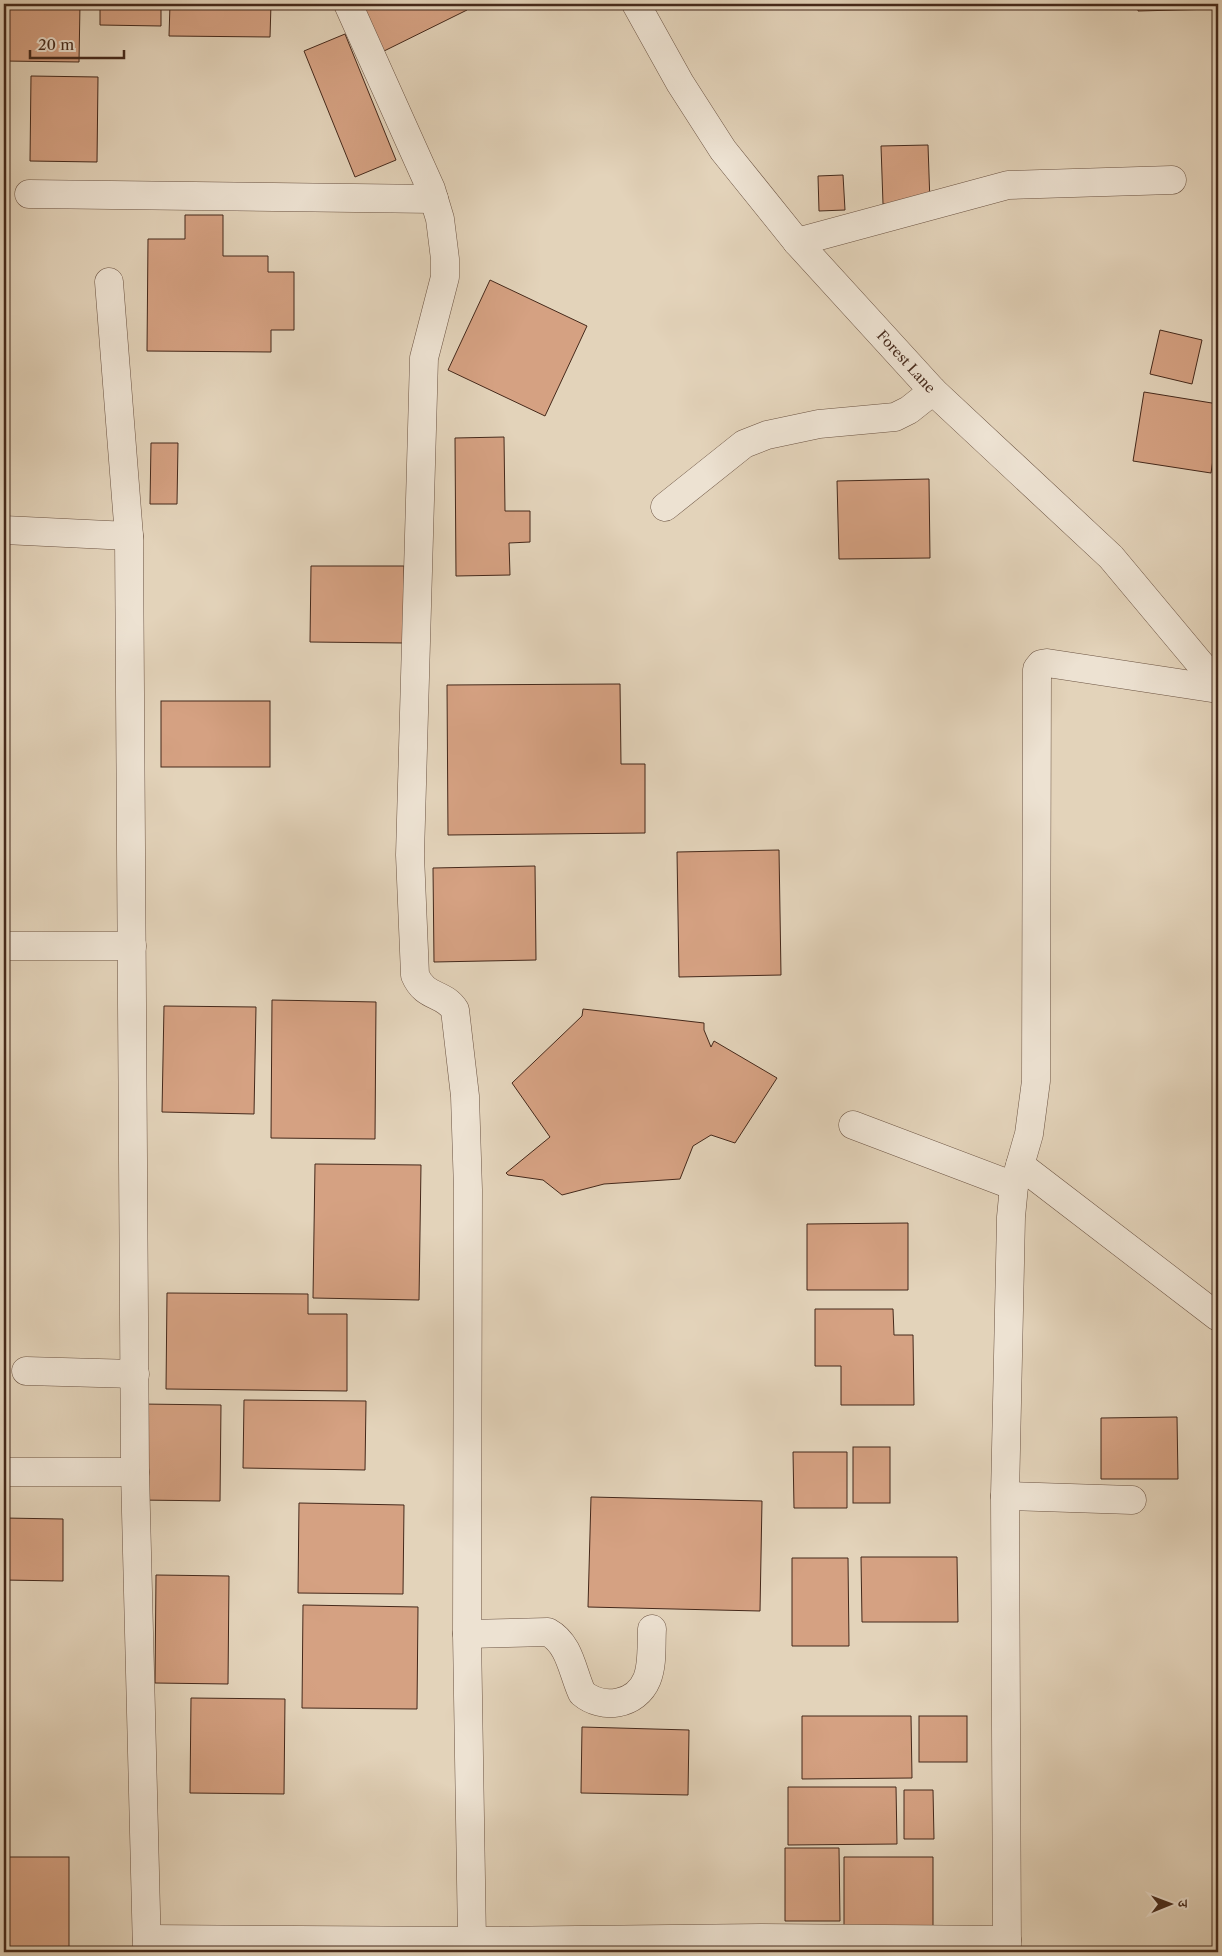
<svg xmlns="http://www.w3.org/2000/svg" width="1222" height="1956" viewBox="0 0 1222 1956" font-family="'Libre Caslon Text','Noto Serif Devanagari',serif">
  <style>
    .building { fill: #d5a182; stroke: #45291b }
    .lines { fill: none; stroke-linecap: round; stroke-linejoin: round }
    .minor-casing { stroke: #6c5443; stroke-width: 29 }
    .minor { stroke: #ede2d2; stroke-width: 28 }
    .labels { text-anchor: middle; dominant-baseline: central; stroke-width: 4; stroke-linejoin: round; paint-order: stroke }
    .street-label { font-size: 14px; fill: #45291b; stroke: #ede2d2 }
  </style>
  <rect width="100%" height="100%" fill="#e3d3ba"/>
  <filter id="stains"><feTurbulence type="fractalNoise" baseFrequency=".004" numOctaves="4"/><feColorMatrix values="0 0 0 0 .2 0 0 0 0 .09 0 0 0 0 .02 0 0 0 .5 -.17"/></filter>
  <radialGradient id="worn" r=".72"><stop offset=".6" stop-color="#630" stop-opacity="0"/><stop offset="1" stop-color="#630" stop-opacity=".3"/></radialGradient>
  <g class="building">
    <polygon points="4,4 80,4 79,62 4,61"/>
    <polygon points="100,4 161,4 161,26 100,25"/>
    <polygon points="170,4 271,4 270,37 169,36"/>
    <polygon points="351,4 463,4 467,10 376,55"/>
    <polygon points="1138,4 1216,4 1216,9 1138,11"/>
    <polygon points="345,34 396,160 355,177 304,51"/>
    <polygon points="31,76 98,77 97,162 30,161"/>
    <polygon points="928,145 930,203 883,204 881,146"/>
    <polygon points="843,175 845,210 819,211 818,176"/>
    <polygon points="185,215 223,215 223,256 268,256 268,272 294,272 294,330 271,330 271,352 147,351 148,239 185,239"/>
    <polygon points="490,280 587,326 545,416 448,370"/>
    <polygon points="1160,330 1202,340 1192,384 1150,374"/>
    <polygon points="1144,392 1218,404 1218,426 1211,473 1133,461"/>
    <polygon points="504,437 505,511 530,511 530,542 509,543 510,575 456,576 455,438"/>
    <polygon points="151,443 178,443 177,504 150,504"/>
    <polygon points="929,479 930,558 839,559 837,481"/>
    <polygon points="311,566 404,566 404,643 310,642"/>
    <polygon points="620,684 621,764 645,764 645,833 448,835 447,685"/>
    <rect x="161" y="701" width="109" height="66"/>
    <polygon points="779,850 781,975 679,977 677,852"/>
    <polygon points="535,866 536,960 434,962 433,868"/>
    <polygon points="272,1000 376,1002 375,1139 271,1138"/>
    <polygon points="164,1006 256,1007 254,1114 162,1112"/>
    <polygon points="583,1009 704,1023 704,1030 711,1047 714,1041 777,1078 735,1143 711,1135 693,1146 680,1179 604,1184 562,1195 543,1180 508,1175 506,1173 550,1137 512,1083 582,1016"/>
    <polygon points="315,1164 421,1165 419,1300 313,1298"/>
    <polygon points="908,1223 908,1290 807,1290 807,1224"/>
    <polygon points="167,1293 308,1294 308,1314 347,1314 347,1391 166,1389"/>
    <polygon points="815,1309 893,1309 894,1335 913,1335 914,1405 841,1405 841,1366 815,1366"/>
    <polygon points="244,1400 366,1401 365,1470 243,1468"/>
    <polygon points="141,1404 221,1405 220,1501 139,1500"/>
    <polygon points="1177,1417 1178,1479 1101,1479 1101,1418"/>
    <rect x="853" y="1447" width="37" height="56"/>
    <polygon points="793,1452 847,1452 847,1508 794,1508"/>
    <polygon points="591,1497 762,1501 760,1611 588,1607"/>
    <polygon points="299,1503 404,1505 403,1594 298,1593"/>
    <polygon points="4,1518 63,1519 63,1581 4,1580"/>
    <polygon points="861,1557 957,1557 958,1622 862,1622"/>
    <polygon points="792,1558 848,1558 849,1646 792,1646"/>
    <polygon points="156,1575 229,1576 228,1684 155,1683"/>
    <polygon points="303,1605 418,1607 417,1709 302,1708"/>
    <polygon points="191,1698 285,1699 284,1794 190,1793"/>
    <polygon points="802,1716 911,1716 912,1778 802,1779"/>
    <rect x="919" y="1716" width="48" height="46"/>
    <polygon points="582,1727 689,1730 688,1795 581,1793"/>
    <polygon points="788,1787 896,1787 897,1844 788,1845"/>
    <polygon points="904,1790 933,1790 934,1839 904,1839"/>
    <polygon points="785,1848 839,1848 840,1921 785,1921"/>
    <rect x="4" y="1857" width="65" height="95"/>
    <polygon points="844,1857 933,1857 933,1929 844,1930"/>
  </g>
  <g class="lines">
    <defs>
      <g id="minor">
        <path d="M348,4l83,185 9,30 5,40v18l-21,81 -14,497 5,120c10,24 29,17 40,35l10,86 3,94 -1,444 5,307"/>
        <path id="s1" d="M636,4l44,79 43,67 74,92 136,149 178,166 107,128"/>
        <polyline points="29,194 434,199"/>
        <polyline points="797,242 1008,185 1172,180"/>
        <polyline points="109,282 129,536 135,1472 147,1952"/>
        <polyline points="665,507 744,444 767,435 819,424 895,417 909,410 933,391"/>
        <polyline points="4,530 129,536"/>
        <polyline points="4,946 132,946"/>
        <polyline points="853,1125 1014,1186"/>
        <polyline points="1020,1165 1218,1317"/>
        <polyline points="26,1371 135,1374"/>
        <polyline points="4,1472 135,1472"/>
        <polyline points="1005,1496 1132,1500"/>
        <path d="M467,1634l81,-2c22,12 24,39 34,61 20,17 54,13 65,-14 6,-15 4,-34 5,-50"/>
        <polyline points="147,1939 472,1941 761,1938 1007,1940"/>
        <polyline points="1007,1952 1005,1496 1011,1217 1014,1186 1029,1134 1036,1081 1037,669 1041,664 1047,663 1218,689"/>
      </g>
    </defs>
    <use href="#minor" class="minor-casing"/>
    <use href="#minor" class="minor"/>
  </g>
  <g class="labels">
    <g class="street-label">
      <text stroke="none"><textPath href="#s1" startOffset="450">Forest Lane</textPath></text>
    </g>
  </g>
  <rect width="1222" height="1956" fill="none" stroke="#e3d3ba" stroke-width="20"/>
  <rect x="5" y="5" width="1212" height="1946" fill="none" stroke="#45291b" stroke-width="2.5"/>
  <rect x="10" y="10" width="1202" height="1936" fill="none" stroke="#45291b"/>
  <g transform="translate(1170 1904) rotate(89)" stroke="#ede2d2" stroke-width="4" paint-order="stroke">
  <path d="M0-4L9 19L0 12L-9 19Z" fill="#45291b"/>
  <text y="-8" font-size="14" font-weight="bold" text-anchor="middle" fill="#45291b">उ</text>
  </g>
  <path d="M30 50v8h94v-8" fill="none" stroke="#45291b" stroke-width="2.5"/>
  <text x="38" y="50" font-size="15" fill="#45291b" stroke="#ede2d2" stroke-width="4" paint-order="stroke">20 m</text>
  <rect width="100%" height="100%" filter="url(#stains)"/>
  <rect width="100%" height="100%" fill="url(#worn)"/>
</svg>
